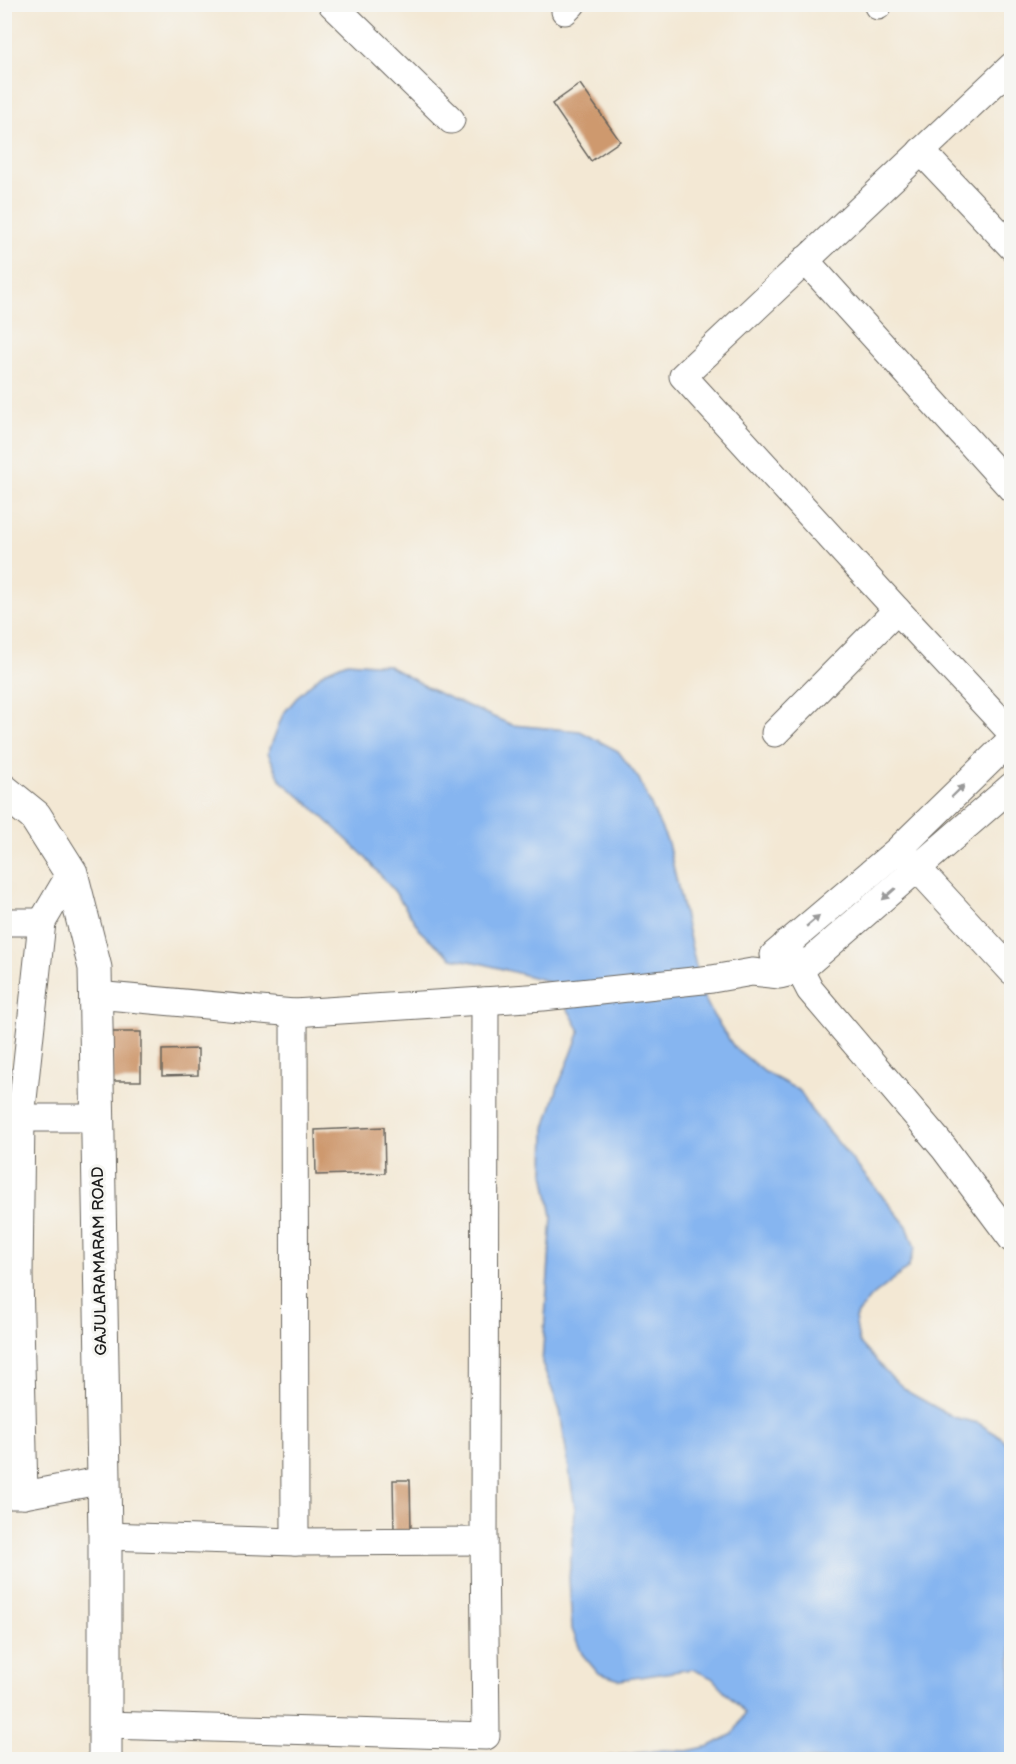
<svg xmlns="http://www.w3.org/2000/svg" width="1016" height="1764" viewBox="0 0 1016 1764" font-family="'Balsamiq Sans',sans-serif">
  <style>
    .water { fill: #86b5f0; stroke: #516886; stroke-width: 1.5 }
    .building { fill: #ce996e }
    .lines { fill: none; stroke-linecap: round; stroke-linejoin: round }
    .street-casing { stroke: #67635c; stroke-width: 29 }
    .secondary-casing { stroke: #67635c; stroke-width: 35 }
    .street { stroke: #fff; stroke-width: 27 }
    .secondary { stroke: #fff; stroke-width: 33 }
    .oneway { fill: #999 }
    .labels { text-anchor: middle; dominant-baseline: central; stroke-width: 6; stroke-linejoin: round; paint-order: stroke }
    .street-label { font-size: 16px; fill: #1c1c1c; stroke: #f6f6f2 }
  </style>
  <rect width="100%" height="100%" fill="#f6f6f2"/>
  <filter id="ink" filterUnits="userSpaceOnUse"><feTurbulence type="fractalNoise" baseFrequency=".0167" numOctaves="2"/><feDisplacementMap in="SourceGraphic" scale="12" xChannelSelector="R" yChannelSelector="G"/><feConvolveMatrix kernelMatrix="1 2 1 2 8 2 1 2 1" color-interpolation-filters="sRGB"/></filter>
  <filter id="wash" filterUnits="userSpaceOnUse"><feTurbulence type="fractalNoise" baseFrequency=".008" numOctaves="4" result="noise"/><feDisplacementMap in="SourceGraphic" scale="24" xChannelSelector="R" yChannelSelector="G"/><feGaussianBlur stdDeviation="1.35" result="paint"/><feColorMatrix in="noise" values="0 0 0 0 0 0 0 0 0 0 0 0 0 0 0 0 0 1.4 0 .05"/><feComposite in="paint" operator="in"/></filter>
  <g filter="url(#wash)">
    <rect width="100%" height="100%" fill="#f3e8d4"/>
    <polygon class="water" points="347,662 387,665 438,693 512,725 580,731 618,751 639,779 668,843 702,993 713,1015 734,1047 765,1072 800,1091 811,1110 907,1226 915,1248 908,1268 869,1299 855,1318 859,1342 892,1378 910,1393 953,1417 978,1423 1001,1437 1011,1450 1011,1759 589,1759 663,1750 687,1751 710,1746 733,1734 745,1713 712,1678 692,1669 620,1680 598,1673 582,1654 572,1629 569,1578 575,1509 560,1411 542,1363 552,1216 544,1173 545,1128 558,1086 571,1055 580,1031 562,999 547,981 480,963 452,958 422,933 395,892 364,856 309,804 281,781 268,753 283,714 299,695 324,672"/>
    <g id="blocks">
      <g class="building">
        <polygon points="580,84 620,141 591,161 552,104"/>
        <rect x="112" y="1032" width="29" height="49"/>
        <polygon points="198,1049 198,1075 162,1076 162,1050"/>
        <polygon points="384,1127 385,1173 316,1175 315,1130"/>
        <polygon points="393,1480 410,1480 411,1531 394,1532"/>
      </g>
    </g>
  </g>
  <g filter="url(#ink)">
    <use href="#blocks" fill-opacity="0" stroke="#67635c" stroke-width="1.5"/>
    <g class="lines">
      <defs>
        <g id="street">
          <polyline points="332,4 451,120"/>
          <polyline points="877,4 878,6"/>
          <polyline points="565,11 572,4"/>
          <polyline points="1012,66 683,376 897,610 1012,733"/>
          <polyline points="921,151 1012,247"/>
          <polyline points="805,260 1012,489"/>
          <polyline points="775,733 897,610"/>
          <polyline points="906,856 1012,971"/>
          <polyline points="4,922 42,922"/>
          <polyline points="786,944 810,990 944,1148 1012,1239"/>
          <polyline points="774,955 899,849 1012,739"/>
          <polyline points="96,995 294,1013 543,997 712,979 752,972 780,975 800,970 1012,786"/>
          <polyline points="294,1013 295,1542"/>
          <polyline points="4,1118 98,1118"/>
          <polyline points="4,1495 24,1495 104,1480"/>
          <polyline points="24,1495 19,1275 21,1118 42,922 71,873"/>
          <polyline points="105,1536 295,1542 484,1541"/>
          <polyline points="106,1725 486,1736 484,1541 485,1001"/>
        </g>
        <polyline id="secondary" points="4,791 35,816 71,873 95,968 105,1536 105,1760"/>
      </defs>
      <use href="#street" class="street-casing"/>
      <use href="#secondary" class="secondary-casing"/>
      <use href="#street" class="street"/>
      <use href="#secondary" class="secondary"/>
    </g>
    <defs><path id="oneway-solid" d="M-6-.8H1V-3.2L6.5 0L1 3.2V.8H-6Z" transform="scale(1.5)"/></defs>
    <g class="oneway">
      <use href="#oneway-solid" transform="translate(958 791) rotate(-44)"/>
      <use href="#oneway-solid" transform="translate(889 894) rotate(139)"/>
      <use href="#oneway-solid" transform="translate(813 921) rotate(-40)"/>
    </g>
  </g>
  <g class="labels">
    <g class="street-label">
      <text transform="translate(100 1261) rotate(-91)">GAJULARAMARAM ROAD</text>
    </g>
  </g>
  <rect width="1016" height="1764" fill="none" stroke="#f6f6f2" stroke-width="24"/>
</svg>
